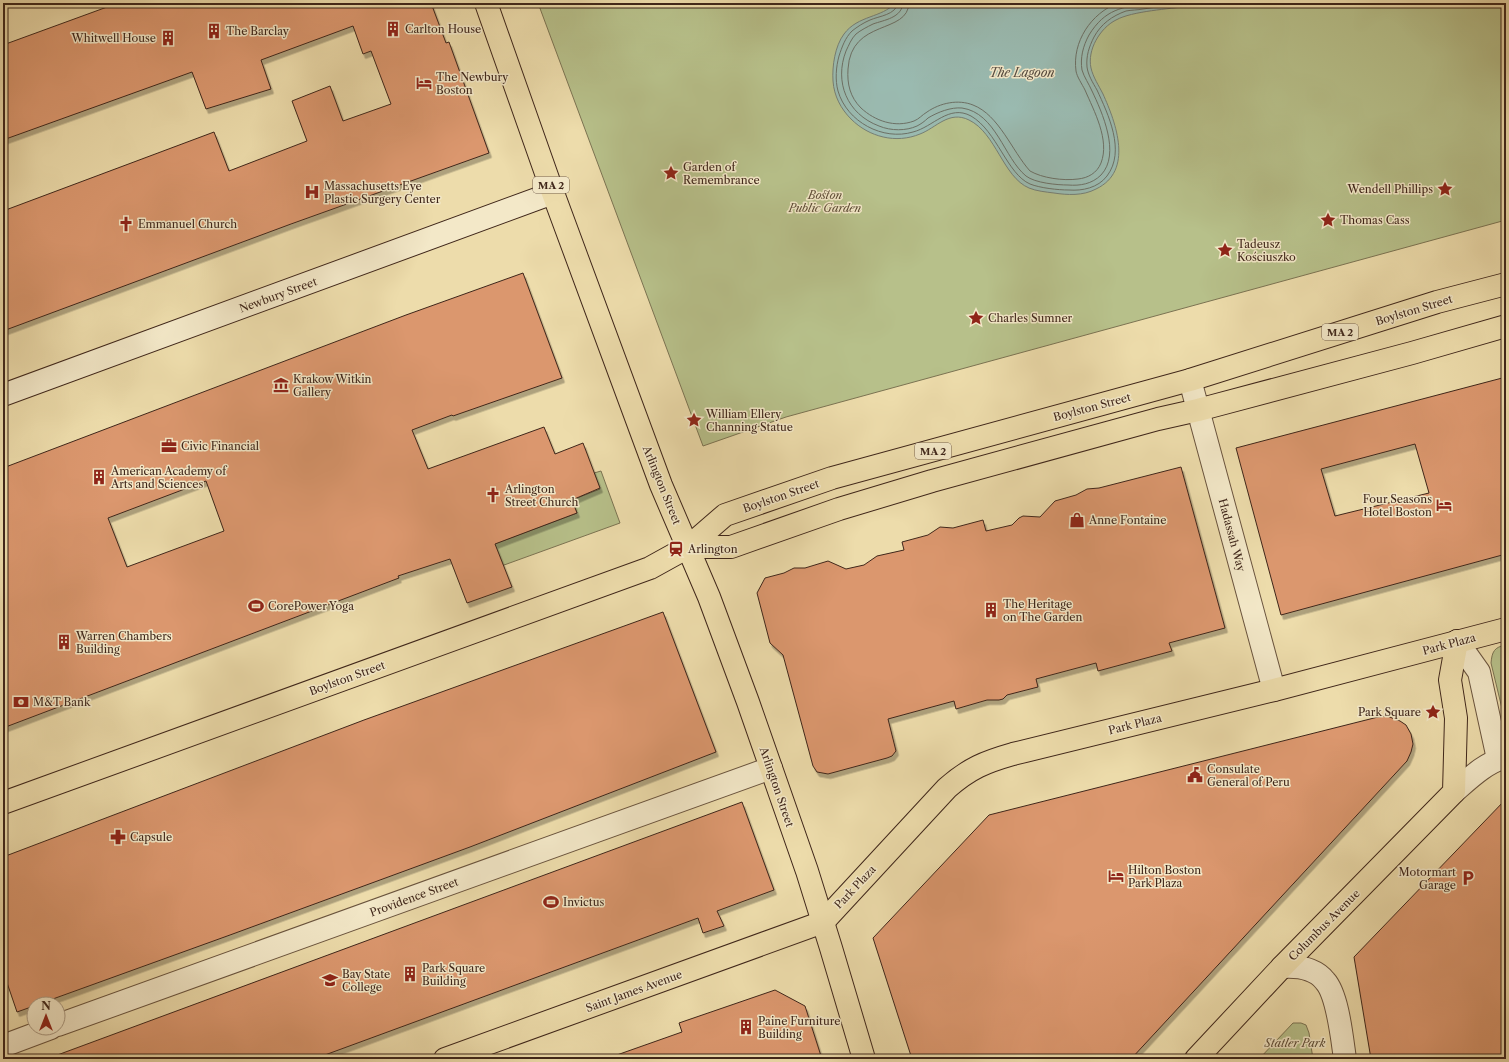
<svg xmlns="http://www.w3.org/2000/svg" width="1509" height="1062" viewBox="0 0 1509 1062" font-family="'Libre Caslon Text',serif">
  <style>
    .green { fill: #b7c08a; stroke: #7b7352 }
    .water { fill: #9abab0; stroke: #767f74 }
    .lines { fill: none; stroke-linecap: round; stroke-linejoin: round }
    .shore { stroke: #6c7065; stroke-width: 1 }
    .building { fill: #db976e; stroke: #3f261a; fill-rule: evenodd; filter: url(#shadow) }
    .street-casing { stroke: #6a543e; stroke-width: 24 }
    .secondary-casing { stroke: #3f261a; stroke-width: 24 }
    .primary-casing { stroke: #3f261a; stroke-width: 24 }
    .street { stroke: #f3e8c8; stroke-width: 22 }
    .secondary { stroke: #f3e8c8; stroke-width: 22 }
    .primary { stroke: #eddcab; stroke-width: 22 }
    .labels { text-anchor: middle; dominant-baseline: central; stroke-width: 3; stroke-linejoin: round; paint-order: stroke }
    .shield { fill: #f3e8c8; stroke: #75604e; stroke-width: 1 }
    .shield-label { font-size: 10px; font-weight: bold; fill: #3f261a }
    .poi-label { font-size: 11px; fill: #3f261a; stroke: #f3e8c8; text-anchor: start }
    .park-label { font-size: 11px; font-style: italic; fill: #5d4c36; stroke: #f3e8c8 }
    .street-label { font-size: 11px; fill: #3f261a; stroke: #f3e8c8 }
    .water-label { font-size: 12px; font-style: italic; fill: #564b40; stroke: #f3e8c8 }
  </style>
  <defs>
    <filter id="shadow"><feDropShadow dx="2.5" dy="4.5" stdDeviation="0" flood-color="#0004"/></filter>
  </defs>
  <rect width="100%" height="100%" fill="#eddcab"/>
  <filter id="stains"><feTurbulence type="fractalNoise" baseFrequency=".005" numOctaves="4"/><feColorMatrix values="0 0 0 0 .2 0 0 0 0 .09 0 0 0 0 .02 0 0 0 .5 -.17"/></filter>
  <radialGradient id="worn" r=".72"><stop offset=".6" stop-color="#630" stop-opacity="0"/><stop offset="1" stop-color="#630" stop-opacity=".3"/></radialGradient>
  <g class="green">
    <polygon points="538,3 1506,3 1506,220 786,417 703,446"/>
    <polygon points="601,471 620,523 460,581 489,546 577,513 572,500 600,489 594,473"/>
    <path d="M1506,645v80l-15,-62c1,-11 3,-16 15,-18z"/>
    <polygon points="1293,1023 1301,1023 1306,1025 1309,1033 1313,1059 1259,1059"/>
  </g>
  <path class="water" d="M895,3h303l-9,3c-19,3 -57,5 -73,14 -16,8 -29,30 -25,48 2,9 8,18 12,26 13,29 31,77 -7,95 -13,7 -29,6 -42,4 -8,-1 -18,-2 -25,-5 -26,-11 -33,-55 -60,-68 -20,-10 -33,8 -49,14 -24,10 -51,3 -69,-15 -10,-10 -17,-23 -18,-38 -1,-15 2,-35 11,-47 14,-19 38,-16 51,-31z"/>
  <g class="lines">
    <g class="shore">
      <path d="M898,3c-2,12 -19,13 -28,17 -7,3 -13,7 -18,11 -7,7 -10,16 -13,25 -3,11 -4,24 -1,35 9,31 45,50 75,41 20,-5 36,-28 58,-16 26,15 36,58 59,68 10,4 28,6 39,6 13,1 29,-2 38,-14 19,-25 1,-62 -10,-86 -4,-7 -9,-15 -10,-23 -1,-11 2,-20 7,-30 7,-13 18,-21 32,-26 5,-1 12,-1 17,-2 14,-2 28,-4 42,-6"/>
      <path d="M903,3c-1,15 -19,17 -30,21 -6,3 -12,6 -17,10 -5,5 -7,11 -10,17 -12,31 1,63 33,75 12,5 27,5 38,0 4,-2 8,-5 11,-8 10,-6 23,-11 34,-10 34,5 42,50 64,68 9,7 31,9 42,9 12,1 24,-1 33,-10 20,-21 1,-63 -9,-84 -3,-7 -8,-14 -10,-21 -2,-12 1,-24 7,-35 16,-26 33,-28 61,-32"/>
      <path d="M909,3c-1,32 -58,15 -61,66 -1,15 2,28 13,39 14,13 34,20 53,13 5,-2 8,-6 13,-9 13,-9 31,-13 46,-7 26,10 39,46 57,66 12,7 33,10 48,8 10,-1 19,-6 23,-16 9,-23 -7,-52 -16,-73 -3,-6 -8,-13 -9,-19 -4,-29 15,-58 42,-68"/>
    </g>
  </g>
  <g class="building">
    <polygon points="118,3 431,3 446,43 449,42 489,153 291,224 3,331 3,211 214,132 229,171 307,141 292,101 330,86 343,121 391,104 371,51 363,54 353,26 261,60 271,89 206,109 192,72 3,140 3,45"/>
    <path d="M523,273l39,105 -109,38 -1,-1 -40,15 16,39 116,-42 11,27 28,-11 17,45 -28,12 5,13 -82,31 17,43 -45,16 -17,-44 -52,17 1,2 -396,150v-260l403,-153zM206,481l18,50 -97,36 -19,-49z"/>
    <path d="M1506,377v177l-225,61 -45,-167zM1415,444l14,49 -94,23 -14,-47z"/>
    <polygon points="1181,467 1225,628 1169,643 1172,651 1161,654 1098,671 1096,663 1036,679 1038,687 1007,695 1003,699 999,700 987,700 956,709 954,701 888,719 896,751 892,756 887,758 828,774 817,772 813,766 783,655 770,643 757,593 765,578 784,573 794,568 805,568 828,561 846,569 864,565 877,556 904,550 902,542 928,535 940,527 953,528 983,520 986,531 1012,525 1019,518 1023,516 1040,517 1055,501 1076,495 1087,489 1099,488"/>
    <polygon points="663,612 716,752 470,847 230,935 39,1004 34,1004 34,1006 17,1012 3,971 3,857 364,720"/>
    <polygon points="1387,716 1400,721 1406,725 1411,734 1413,744 1411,752 1407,761 1131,1059 912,1059 873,938 989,815 1378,717"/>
    <polygon points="1506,799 1506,1059 1371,1059 1354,957"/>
    <polygon points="742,802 774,890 717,911 724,926 703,933 698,918 314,1059 52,1059 52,1057"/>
    <polygon points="775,990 805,1006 822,1059 615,1059 614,1056 682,1032 679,1023"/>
  </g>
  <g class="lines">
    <defs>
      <g id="street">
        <polyline points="1190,380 1274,690"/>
        <polyline points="1457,641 1479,672 1498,759"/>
        <path d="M1454,792c16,-14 31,-29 52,-35"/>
        <path d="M1282,967c15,-1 33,1 43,14 13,14 17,58 20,78"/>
        <polyline points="58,1025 771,768"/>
        <polyline points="3,1046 51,1028"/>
      </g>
      <polyline id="secondary" points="3,395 553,193"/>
      <g id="primary">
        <polyline points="486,3 553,193 661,485 709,597 748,702 807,871 831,948 864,1059"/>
        <polyline points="688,547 731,547 839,509 932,481 1158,419 1198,410 1412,353 1506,326"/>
        <polyline points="3,803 650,568 688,547 725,515 832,478 1190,380 1437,302 1506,284"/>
        <path d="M445,1059l378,-137 124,-134c23,-20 38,-26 66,-34l261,-64 232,-61"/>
        <polyline points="1196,1059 1282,967 1454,792 1456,718 1450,680 1457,641"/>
      </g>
    </defs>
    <use href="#street" class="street-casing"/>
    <use href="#secondary" class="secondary-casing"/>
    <use href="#primary" class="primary-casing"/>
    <use href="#street" class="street"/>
    <use href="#secondary" class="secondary"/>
    <use href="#primary" class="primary"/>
  </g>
  <defs>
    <symbol id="building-bare" viewBox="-9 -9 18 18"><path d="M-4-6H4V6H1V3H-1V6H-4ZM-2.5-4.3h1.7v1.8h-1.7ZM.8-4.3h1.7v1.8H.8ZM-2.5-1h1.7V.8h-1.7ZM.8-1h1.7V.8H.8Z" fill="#8f2418" stroke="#f3e8c8" stroke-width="2.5" paint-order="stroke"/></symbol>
    <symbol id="hotel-bare" viewBox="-9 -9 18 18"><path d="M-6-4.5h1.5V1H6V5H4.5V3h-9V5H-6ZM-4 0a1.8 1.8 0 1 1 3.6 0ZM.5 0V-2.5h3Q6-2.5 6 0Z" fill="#8f2418" stroke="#f3e8c8" stroke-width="2.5" paint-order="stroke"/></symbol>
    <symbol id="sight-bare" viewBox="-9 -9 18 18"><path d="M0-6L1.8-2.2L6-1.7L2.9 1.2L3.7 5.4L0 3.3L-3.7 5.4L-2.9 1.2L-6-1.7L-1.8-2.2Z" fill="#8f2418" stroke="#f3e8c8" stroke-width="2.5" paint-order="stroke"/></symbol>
    <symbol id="hospital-bare" viewBox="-9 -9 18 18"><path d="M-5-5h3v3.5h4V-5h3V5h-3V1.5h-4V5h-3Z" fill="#8f2418" stroke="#f3e8c8" stroke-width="2.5" paint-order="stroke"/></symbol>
    <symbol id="church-bare" viewBox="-9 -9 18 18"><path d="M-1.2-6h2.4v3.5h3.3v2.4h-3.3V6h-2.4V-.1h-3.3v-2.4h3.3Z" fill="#8f2418" stroke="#f3e8c8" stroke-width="2.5" paint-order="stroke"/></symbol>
    <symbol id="museum-bare" viewBox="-9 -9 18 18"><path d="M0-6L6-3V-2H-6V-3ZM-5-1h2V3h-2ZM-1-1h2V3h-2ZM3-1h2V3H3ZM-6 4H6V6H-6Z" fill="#8f2418" stroke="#f3e8c8" stroke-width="2.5" paint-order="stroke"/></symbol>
    <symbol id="office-bare" viewBox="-9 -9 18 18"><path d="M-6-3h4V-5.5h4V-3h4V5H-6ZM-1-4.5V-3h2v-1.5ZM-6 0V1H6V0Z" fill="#8f2418" stroke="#f3e8c8" stroke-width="2.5" paint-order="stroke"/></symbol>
    <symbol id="shop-bare" viewBox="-9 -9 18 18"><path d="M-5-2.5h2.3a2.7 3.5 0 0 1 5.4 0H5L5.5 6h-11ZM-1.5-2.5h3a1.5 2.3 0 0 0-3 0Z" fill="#8f2418" stroke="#f3e8c8" stroke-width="2.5" paint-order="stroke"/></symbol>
    <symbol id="station-bare" viewBox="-9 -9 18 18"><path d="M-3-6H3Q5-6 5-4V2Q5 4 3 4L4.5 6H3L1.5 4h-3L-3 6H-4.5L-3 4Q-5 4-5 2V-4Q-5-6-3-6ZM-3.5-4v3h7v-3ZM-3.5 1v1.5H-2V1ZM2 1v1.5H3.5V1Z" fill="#8f2418" stroke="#f3e8c8" stroke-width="2.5" paint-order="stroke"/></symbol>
    <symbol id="stadium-bare" viewBox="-9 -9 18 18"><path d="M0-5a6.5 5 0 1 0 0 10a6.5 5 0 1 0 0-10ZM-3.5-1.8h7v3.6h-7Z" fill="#8f2418" stroke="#f3e8c8" stroke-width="2.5" paint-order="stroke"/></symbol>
    <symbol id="bank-bare" viewBox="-9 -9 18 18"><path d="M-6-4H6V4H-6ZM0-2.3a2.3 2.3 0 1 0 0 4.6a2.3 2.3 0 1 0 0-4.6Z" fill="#8f2418" stroke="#f3e8c8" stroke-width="2.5" paint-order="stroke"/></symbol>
    <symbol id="civic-bare" viewBox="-9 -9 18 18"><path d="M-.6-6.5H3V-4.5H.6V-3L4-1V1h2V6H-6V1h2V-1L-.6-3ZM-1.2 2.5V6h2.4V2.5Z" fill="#8f2418" stroke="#f3e8c8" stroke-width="2.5" paint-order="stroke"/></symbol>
    <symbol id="pharmacy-bare" viewBox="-9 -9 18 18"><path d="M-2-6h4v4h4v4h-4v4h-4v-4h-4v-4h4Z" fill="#8f2418" stroke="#f3e8c8" stroke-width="2.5" paint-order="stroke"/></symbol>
    <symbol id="parking-bare" viewBox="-9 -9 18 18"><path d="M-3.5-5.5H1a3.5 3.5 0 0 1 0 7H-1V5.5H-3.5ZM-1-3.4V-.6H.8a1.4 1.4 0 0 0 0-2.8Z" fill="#8f2418" stroke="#f3e8c8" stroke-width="2.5" paint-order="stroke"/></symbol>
    <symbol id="university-bare" viewBox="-9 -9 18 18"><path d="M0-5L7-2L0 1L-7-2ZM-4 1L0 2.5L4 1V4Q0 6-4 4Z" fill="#8f2418" stroke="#f3e8c8" stroke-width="2.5" paint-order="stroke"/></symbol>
  </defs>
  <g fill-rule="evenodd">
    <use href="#building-bare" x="382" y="18" width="22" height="22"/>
    <use href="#building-bare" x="203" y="20" width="22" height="22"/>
    <use href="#building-bare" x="157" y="27" width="22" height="22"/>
    <use href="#hotel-bare" x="413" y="72" width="22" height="22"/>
    <use href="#sight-bare" x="660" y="162" width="22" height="22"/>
    <use href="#sight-bare" x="1434" y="178" width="22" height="22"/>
    <use href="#hospital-bare" x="301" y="181" width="22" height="22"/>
    <use href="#sight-bare" x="1317" y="209" width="22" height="22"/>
    <use href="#church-bare" x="115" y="213" width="22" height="22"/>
    <use href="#sight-bare" x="1214" y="239" width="22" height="22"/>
    <use href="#sight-bare" x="965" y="307" width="22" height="22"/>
    <use href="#museum-bare" x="270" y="374" width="22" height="22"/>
    <use href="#sight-bare" x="683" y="409" width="22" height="22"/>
    <use href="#office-bare" x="158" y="435" width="22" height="22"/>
    <use href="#building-bare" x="88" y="466" width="22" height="22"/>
    <use href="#church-bare" x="482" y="484" width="22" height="22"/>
    <use href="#hotel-bare" x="1433" y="494" width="22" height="22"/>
    <use href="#shop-bare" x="1066" y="509" width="22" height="22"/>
    <use href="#station-bare" x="665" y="538" width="22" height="22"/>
    <use href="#stadium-bare" x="245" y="595" width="22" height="22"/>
    <use href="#building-bare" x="980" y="599" width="22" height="22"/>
    <use href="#building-bare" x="53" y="631" width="22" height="22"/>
    <use href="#bank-bare" x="10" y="691" width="22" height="22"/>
    <use href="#sight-bare" x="1422" y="701" width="22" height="22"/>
    <use href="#civic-bare" x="1184" y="764" width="22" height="22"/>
    <use href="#pharmacy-bare" x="107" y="826" width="22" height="22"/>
    <use href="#hotel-bare" x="1105" y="865" width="22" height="22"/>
    <use href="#parking-bare" x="1457" y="867" width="22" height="22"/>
    <use href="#stadium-bare" x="540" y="891" width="22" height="22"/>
    <use href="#building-bare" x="399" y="963" width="22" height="22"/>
    <use href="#university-bare" x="319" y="969" width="22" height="22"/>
    <use href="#building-bare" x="735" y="1016" width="22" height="22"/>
  </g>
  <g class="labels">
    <g class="shield">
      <rect x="533" y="177" width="36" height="16" rx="3"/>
      <rect x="1322" y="324" width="36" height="16" rx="3"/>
      <rect x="915" y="443" width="36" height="16" rx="3"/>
    </g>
    <g class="shield-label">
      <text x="551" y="185">MA 2</text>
      <text x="1340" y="332">MA 2</text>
      <text x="933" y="451">MA 2</text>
    </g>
    <g class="poi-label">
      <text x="405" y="29">Carlton House</text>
      <text x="226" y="31">The Barclay</text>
      <text x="156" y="38" text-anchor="end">Whitwell House</text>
      <text x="436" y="77">The Newbury<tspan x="436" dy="13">Boston</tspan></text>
      <text x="683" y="167">Garden of<tspan x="683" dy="13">Remembrance</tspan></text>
      <text x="324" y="186">Massachusetts Eye<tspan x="324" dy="13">Plastic Surgery Center</tspan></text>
      <text x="1433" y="189" text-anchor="end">Wendell Phillips</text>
      <text x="1340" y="220">Thomas Cass</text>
      <text x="138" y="224">Emmanuel Church</text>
      <text x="1237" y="244">Tadeusz<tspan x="1237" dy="13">Kościuszko</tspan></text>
      <text x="988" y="318">Charles Sumner</text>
      <text x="293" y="379">Krakow Witkin<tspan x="293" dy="13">Gallery</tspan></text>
      <text x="706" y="414">William Ellery<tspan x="706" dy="13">Channing Statue</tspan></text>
      <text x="181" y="446">Civic Financial</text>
      <text x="111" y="471">American Academy of<tspan x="111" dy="13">Arts and Sciences</tspan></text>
      <text x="505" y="489">Arlington<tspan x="505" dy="13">Street Church</tspan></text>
      <text x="1432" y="499" text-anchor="end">Four Seasons<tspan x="1432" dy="13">Hotel Boston</tspan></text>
      <text x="1089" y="520">Anne Fontaine</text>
      <text x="688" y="549">Arlington</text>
      <text x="1003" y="604">The Heritage<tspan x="1003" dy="13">on The Garden</tspan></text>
      <text x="268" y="606">CorePower Yoga</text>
      <text x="76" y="636">Warren Chambers<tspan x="76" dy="13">Building</tspan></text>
      <text x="33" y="702">M&amp;T Bank</text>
      <text x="1421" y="712" text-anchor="end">Park Square</text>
      <text x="1207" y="769">Consulate<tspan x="1207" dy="13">General of Peru</tspan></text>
      <text x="130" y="837">Capsule</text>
      <text x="1128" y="870">Hilton Boston<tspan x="1128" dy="13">Park Plaza</tspan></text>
      <text x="1456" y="872" text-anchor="end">Motormart<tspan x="1456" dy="13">Garage</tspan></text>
      <text x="563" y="902">Invictus</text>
      <text x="422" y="968">Park Square<tspan x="422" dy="13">Building</tspan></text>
      <text x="342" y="974">Bay State<tspan x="342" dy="13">College</tspan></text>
      <text x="758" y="1021">Paine Furniture<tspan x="758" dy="13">Building</tspan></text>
    </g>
    <g class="park-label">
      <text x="825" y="195">Boston<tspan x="825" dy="13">Public Garden</tspan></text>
      <text x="1295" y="1043">Statler Park</text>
    </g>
    <g class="street-label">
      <text transform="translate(278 295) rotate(-20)">Newbury Street</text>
      <text transform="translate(1414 310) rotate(-17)">Boylston Street</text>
      <text transform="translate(1092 407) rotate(-15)">Boylston Street</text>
      <text transform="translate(662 485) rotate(68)">Arlington Street</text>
      <text transform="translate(781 496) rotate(-19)">Boylston Street</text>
      <text transform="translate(1232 535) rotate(75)">Hadassah Way</text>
      <text transform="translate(1449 644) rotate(-15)">Park Plaza</text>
      <text transform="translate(347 678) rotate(-20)">Boylston Street</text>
      <text transform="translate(1135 724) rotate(-14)">Park Plaza</text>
      <text transform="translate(777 787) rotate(71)">Arlington Street</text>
      <text transform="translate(855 887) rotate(-47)">Park Plaza</text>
      <text transform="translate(414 897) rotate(-20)">Providence Street</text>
      <text transform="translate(1324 925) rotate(-45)">Columbus Avenue</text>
      <text transform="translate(634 991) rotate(-20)">Saint James Avenue</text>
    </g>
    <g class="water-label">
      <text x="1022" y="72">The Lagoon</text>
    </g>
  </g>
  <rect width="1509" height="1062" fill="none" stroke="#eddcab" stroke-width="16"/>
  <rect x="4" y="4" width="1501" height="1054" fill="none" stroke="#3f261a" stroke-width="2"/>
  <rect x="8" y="8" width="1493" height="1046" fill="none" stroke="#3f261a"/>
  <g transform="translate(46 1016)"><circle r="19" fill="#f3e8c8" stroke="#ab9a82"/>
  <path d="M0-3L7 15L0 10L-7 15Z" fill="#8f2418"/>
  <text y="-6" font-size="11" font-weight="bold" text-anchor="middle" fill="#3f261a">N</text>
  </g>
  <rect width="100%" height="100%" filter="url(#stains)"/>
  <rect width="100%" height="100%" fill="url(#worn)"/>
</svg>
